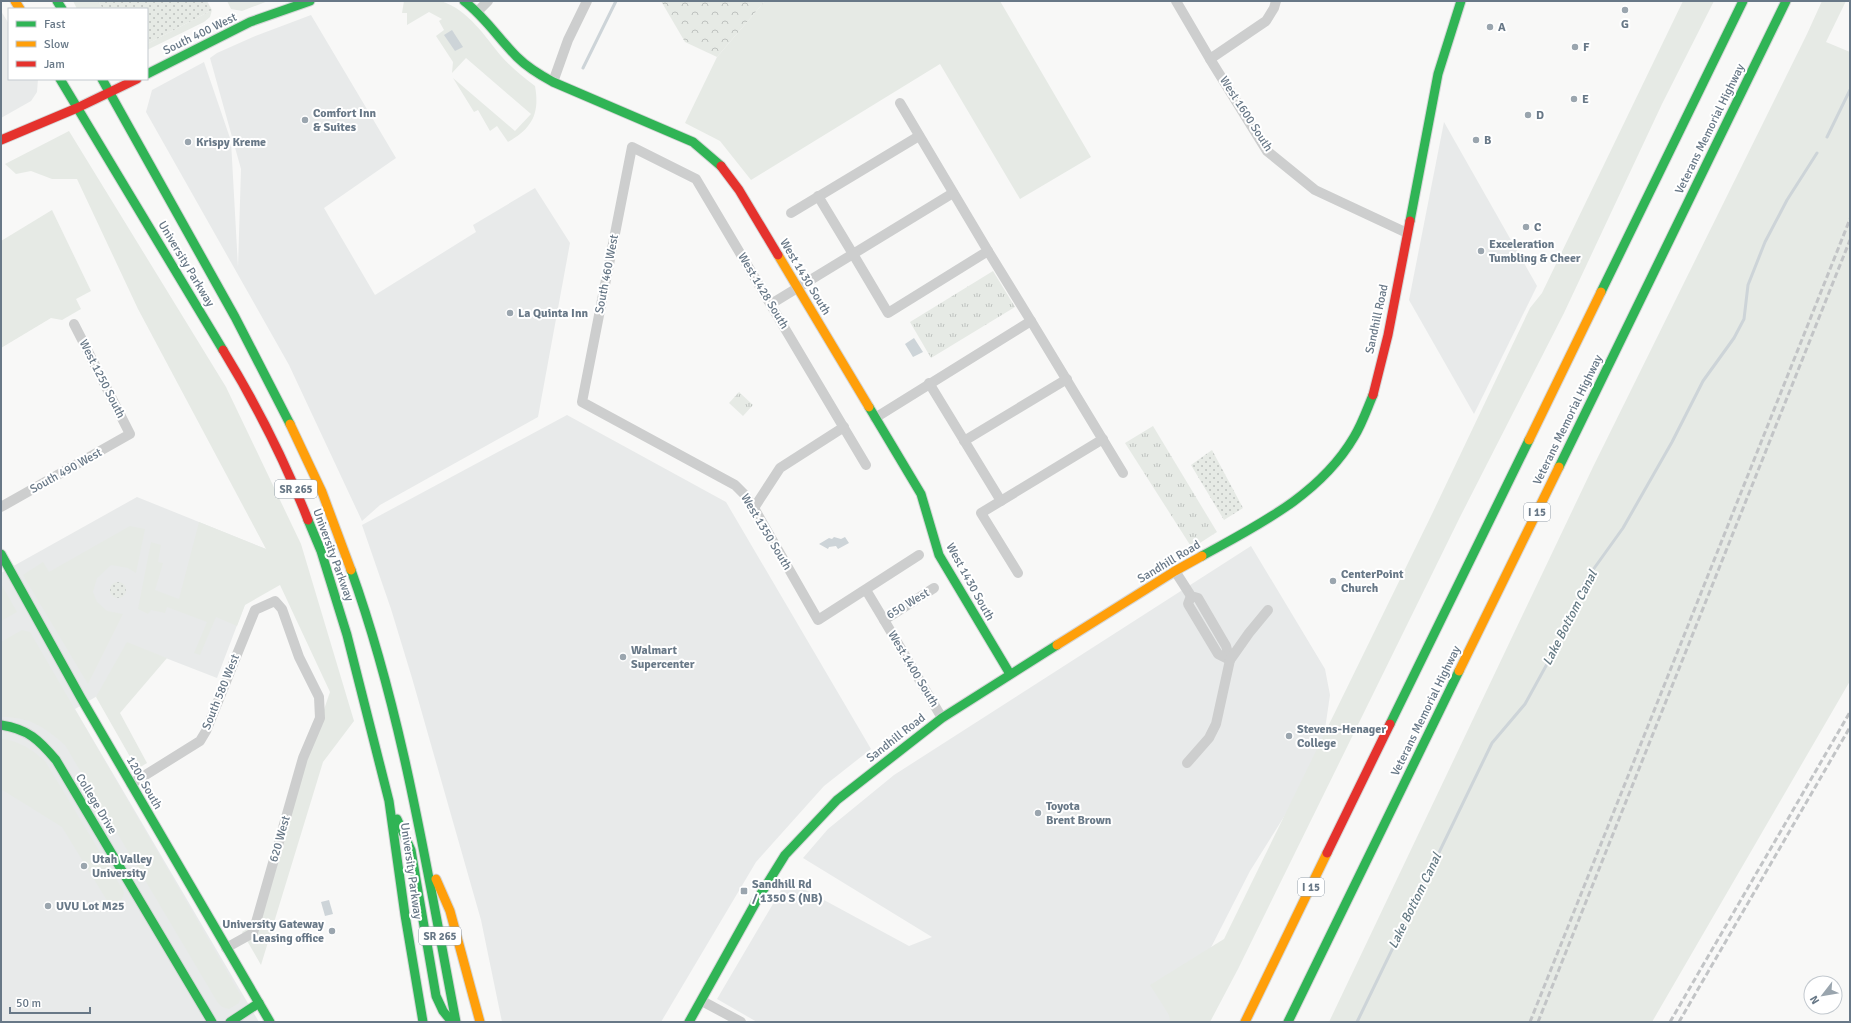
<svg xmlns="http://www.w3.org/2000/svg" width="1851" height="1023" viewBox="0 0 1851 1023" font-family="Signika,sans-serif">
  <style>
    .built { fill: #e8eaea }
    .grass { fill: #e6eae5 }
    .forest { fill: url(#forest-crowns) }
    .park { fill: url(#park-tufts) }
    .garden { fill: url(#garden-dots) }
    .water { fill: #cdd4d8 }
    .lines { fill: none; stroke-linecap: round; stroke-linejoin: round }
    .stream { stroke: #cdd4d8; stroke-width: 3 }
    .fast-casing { stroke: #d5d6d7; stroke-width: 11 }
    .slow-casing { stroke: #d5d6d7; stroke-width: 11 }
    .jam-casing { stroke: #d5d6d7; stroke-width: 11 }
    .street { stroke: #cdcece; stroke-width: 10 }
    .fast { stroke: #30b455; stroke-width: 9 }
    .slow { stroke: #ff9f0a; stroke-width: 9 }
    .jam { stroke: #e5322d; stroke-width: 9 }
    .rail { stroke: #c2c4c6; stroke-width: 3; stroke-dasharray: 6 3; stroke-linecap: butt }
    .poi-dot { fill: #9aa5ae; stroke: #fff; stroke-width: 1.5 }
    .labels { text-anchor: middle; dominant-baseline: central; stroke-width: 4; stroke-linejoin: round; paint-order: stroke }
    .shield { fill: #fff; stroke: #95a0ab; stroke-width: 1 }
    .shield-label { font-size: 11px; font-weight: bold; fill: #687887 }
    .poi-label { font-size: 12px; font-weight: bold; fill: #687887; stroke: #fff; text-anchor: start }
    .street-label { font-size: 12px; fill: #687887; stroke: #fff }
    .water-label { font-size: 13px; font-style: italic; fill: #647983; stroke: #fff }
  </style>
  <defs>
    <pattern id="forest-crowns" width="20" height="18" patternUnits="userSpaceOnUse"><rect width="20" height="18" fill="#e6eae5"/><path d="M2 6a3 3 0 1 1 6 0M12 15a3 3 0 1 1 6 0" fill="none" stroke="#bec2bf"/></pattern>
    <pattern id="park-tufts" width="24" height="20" patternUnits="userSpaceOnUse"><rect width="24" height="20" fill="#e6eae5"/><path d="M3 7l-1-3M5 7V3M7 7l1-3M15 17l-1-3M17 17v-4M19 17l1-3" fill="none" stroke="#bec2bf"/></pattern>
    <pattern id="garden-dots" width="8" height="8" patternUnits="userSpaceOnUse"><rect width="8" height="8" fill="#e6eae5"/><path d="M2 2h.1M6 6h.1" fill="none" stroke="#bec2bf" stroke-width="1.8" stroke-linecap="round"/></pattern>
  </defs>
  <rect width="100%" height="100%" fill="#f8f8f7"/>
  <g class="built">
    <polygon points="1,11 9,24 9,79 38,79 37,92 31,101 1,118"/>
    <polygon points="311,15 396,158 324,208 375,295 476,232 473,225 535,188 570,243 538,417 380,505 362,521 289,365 146,112 152,90 204,62 231,141 238,267 241,169 210,58 217,53 253,37"/>
    <polygon points="1444,122 1537,286 1474,414 1409,300"/>
    <polygon points="567,415 726,502 871,749 824,786 756,862 661,1022 502,1022 481,920 412,678 391,609 362,525"/>
    <polygon points="137,497 266,549 217,678 127,643 99,695 75,709 259,1022 1,1022 1,573"/>
    <polygon points="1251,546 1325,669 1330,695 1324,736 1292,804 1250,871 1173,1022 757,1022 717,999 787,880 909,946 932,937 803,858 828,829 894,775"/>
  </g>
  <g class="grass">
    <polygon points="73,1 98,1 103,9 77,9"/>
    <polygon points="227,1 268,1 242,11 231,9"/>
    <path d="M404,1c11,0 27,-1 37,0 28,9 44,36 61,56 10,11 21,20 33,29 5,28 -3,42 -27,56l-11,-16 -7,5 -12,-21 -4,2 -21,-34 62,53 16,-17 -65,-56 -14,15 1,-11 -17,-26 8,-6 -5,-9 3,-2 -13,-7 -22,13v-12h-5z"/>
    <polygon points="765,1 1000,1 1091,157 1020,199 940,64 751,180 720,141 685,123 717,57"/>
    <polygon points="1683,1 1714,1 1662,104 1564,313 1460,517 1238,969 1210,1022 1170,1022 1169,1015 1150,985 1224,939 1432,514 1530,308 1542,293"/>
    <polygon points="1822,1 1846,1 1826,42 1850,52 1850,681 1652,1022 1329,1022 1593,467 1807,34"/>
    <polygon points="212,10 210,17 204,22 147,50 147,44"/>
    <polygon points="69,131 226,387 301,544 354,721 323,762 261,965 242,932 249,928 330,692 280,585 245,605 237,626 216,617 200,655 194,653 207,622 167,607 165,613 151,610 148,614 138,609 151,542 161,545 158,562 163,563 155,590 179,599 199,522 266,549 138,309 77,179 52,179 31,171 16,174 5,164"/>
    <polygon points="52,210 91,291 76,299 81,309 62,320 51,318 1,348 1,241"/>
    <polygon points="130,526 145,529 136,573 128,568 111,565 97,578 93,592 97,602 107,611 123,614 88,684 23,575 43,562 49,572"/>
    <polygon points="1,584 17,612 1,621"/>
    <path d="M22,630l8,2 211,364 -2,7 -10,6 -7,-2 -4,-4 -153,-258c-22,-19 -35,-28 -64,-28v-75z"/>
    <polygon points="127,642 167,658 120,713 147,763 137,769 96,697"/>
    <path d="M1,739c19,2 30,10 44,22l79,131c-1,10 -8,13 -16,10l-46,-75 -61,-38z"/>
  </g>
  <polygon class="forest" points="661,1 765,1 717,57 685,42"/>
  <g class="park">
    <polygon points="993,271 1015,307 931,358 910,322"/>
    <polygon points="739,392 753,405 743,416 729,403"/>
    <polygon points="1153,426 1217,532 1192,548 1125,443"/>
  </g>
  <g class="garden">
    <polygon points="98,1 207,1 212,10 147,44 147,9 103,9"/>
    <polygon points="1212,450 1243,508 1224,520 1191,465"/>
    <circle cx="118" cy="590" r="8"/>
  </g>
  <g class="water">
    <polygon points="452,30 463,47 455,51 444,35"/>
    <polygon points="914,338 923,352 913,357 905,344"/>
    <polygon points="834,537 841,539 845,537 849,543 838,549 836,546 829,547 828,549 819,544 829,538 832,539"/>
    <polygon points="329,900 333,914 325,916 321,902"/>
  </g>
  <g class="lines">
    <g class="stream">
      <polyline points="583,68 616,1"/>
      <polyline points="1827,137 1850,90"/>
      <polyline points="1357,1022 1492,743 1525,704 1563,635 1585,581 1623,528 1672,442 1703,381 1734,338 1744,319 1748,285 1765,242 1787,200 1817,153"/>
    </g>
    <defs>
      <g id="fast">
        <polyline points="57,1 62,9"/>
        <path d="M464,1c21,16 35,38 53,56 11,11 23,18 36,25l140,60 28,24"/>
        <polyline points="147,74 250,22 310,1"/>
        <polyline points="60,79 223,350"/>
        <polyline points="102,79 235,317 290,424"/>
        <polyline points="1410,221 1438,74 1461,1"/>
        <polyline points="1601,292 1743,1"/>
        <polyline points="869,407 921,494 939,555 1010,674"/>
        <polyline points="1559,467 1786,1"/>
        <polyline points="308,520 321,551 347,635 389,801 405,915 423,1022"/>
        <polyline points="1,554 81,698 270,1022"/>
        <path d="M1202,556c56,-31 118,-61 152,-119 8,-13 13,-28 19,-42"/>
        <path d="M351,570c52,145 76,301 105,452"/>
        <polyline points="1390,724 1529,440"/>
        <path d="M1,725c27,4 38,15 55,35l156,262"/>
        <polyline points="397,819 411,850 436,996 443,1011 452,1022"/>
        <polyline points="230,1022 259,1003"/>
        <polyline points="689,1022 757,900 785,855 837,800 942,718 1057,645"/>
        <polyline points="1288,1022 1459,671"/>
      </g>
      <g id="slow">
        <polyline points="15,1 20,9"/>
        <polyline points="778,255 869,407"/>
        <polyline points="290,424 322,492 351,570"/>
        <polyline points="1529,440 1601,292"/>
        <polyline points="1057,645 1175,571 1202,556"/>
        <polyline points="1459,671 1559,467"/>
        <polyline points="436,879 450,911 480,1022"/>
        <polyline points="1245,1022 1327,853"/>
      </g>
      <g id="jam">
        <polyline points="1,140 77,108 137,79"/>
        <polyline points="721,166 739,190 778,255"/>
        <path d="M223,350c33,54 62,111 85,170"/>
        <polyline points="1373,395 1388,335 1410,221"/>
        <polyline points="1327,853 1390,724"/>
      </g>
    </defs>
    <use href="#fast" class="fast-casing"/>
    <use href="#slow" class="slow-casing"/>
    <use href="#jam" class="jam-casing"/>
    <g class="street">
      <polyline points="1176,1 1210,59 1267,151 1315,190 1407,233"/>
      <polyline points="477,12 488,1"/>
      <polyline points="1210,59 1266,21 1274,8 1276,1"/>
      <polyline points="553,82 568,40 587,1"/>
      <polyline points="818,196 853,254 953,193"/>
      <polyline points="791,213 919,136"/>
      <polyline points="988,251 1031,321"/>
      <polyline points="771,304 853,254 888,313 988,251 900,103"/>
      <polyline points="929,383 1001,501"/>
      <polyline points="875,418 1031,321 1123,473"/>
      <polyline points="964,441 1067,379"/>
      <polyline points="866,465 696,179 632,147 582,402 735,485 745,495 754,508 818,620 919,555"/>
      <polyline points="1,507 130,434 74,324"/>
      <polyline points="754,508 780,468 844,427"/>
      <polyline points="1175,571 1191,596 1198,598 1226,646 1230,660"/>
      <polyline points="1018,573 981,513 1103,439"/>
      <polyline points="866,590 884,620 934,588"/>
      <polyline points="1191,596 1188,604 1218,654 1230,660"/>
      <polyline points="884,620 942,718"/>
      <polyline points="1187,763 1209,738 1216,724 1230,660 1249,633 1268,610"/>
      <polyline points="131,784 200,741 206,731 255,610 275,601 282,609 299,657 319,697 320,718 303,758 253,933 226,948"/>
      <polyline points="702,1001 741,1022"/>
    </g>
    <use href="#fast" class="fast"/>
    <use href="#slow" class="slow"/>
    <use href="#jam" class="jam"/>
    <g class="rail">
      <polyline points="1530,1022 1850,219"/>
      <polyline points="1538,1022 1850,240"/>
      <polyline points="1670,1022 1850,712"/>
      <polyline points="1679,1022 1850,727"/>
    </g>
  </g>
  <g class="poi-dot">
    <circle cx="1625" cy="10" r="4"/>
    <circle cx="1490" cy="27" r="4"/>
    <circle cx="1575" cy="47" r="4"/>
    <circle cx="1574" cy="99" r="4"/>
    <circle cx="1528" cy="115" r="4"/>
    <circle cx="305" cy="120" r="4"/>
    <circle cx="1476" cy="140" r="4"/>
    <circle cx="188" cy="142" r="4"/>
    <circle cx="1526" cy="227" r="4"/>
    <circle cx="1481" cy="251" r="4"/>
    <circle cx="510" cy="313" r="4"/>
    <circle cx="1333" cy="581" r="4"/>
    <circle cx="623" cy="657" r="4"/>
    <circle cx="1289" cy="736" r="4"/>
    <circle cx="1038" cy="813" r="4"/>
    <circle cx="84" cy="866" r="4"/>
    <rect x="740" y="887" width="8" height="8" rx="2"/>
    <circle cx="48" cy="906" r="4"/>
    <circle cx="332" cy="931" r="4"/>
  </g>
  <g class="labels">
    <g class="shield">
      <rect x="275" y="480" width="42" height="18" rx="3"/>
      <rect x="1524" y="503" width="26" height="18" rx="3"/>
      <rect x="1298" y="878" width="26" height="18" rx="3"/>
      <rect x="419" y="927" width="42" height="18" rx="3"/>
    </g>
    <g class="shield-label">
      <text x="296" y="489">SR 265</text>
      <text x="1537" y="512">I 15</text>
      <text x="1311" y="887">I 15</text>
      <text x="440" y="936">SR 265</text>
    </g>
    <g class="poi-label">
      <text x="1625" y="24" text-anchor="middle">G</text>
      <text x="1498" y="27">A</text>
      <text x="1583" y="47">F</text>
      <text x="1582" y="99">E</text>
      <text x="313" y="113">Comfort Inn<tspan x="313" dy="14">&amp; Suites</tspan></text>
      <text x="1536" y="115">D</text>
      <text x="1484" y="140">B</text>
      <text x="196" y="142">Krispy Kreme</text>
      <text x="1534" y="227">C</text>
      <text x="1489" y="244">Exceleration<tspan x="1489" dy="14">Tumbling &amp; Cheer</tspan></text>
      <text x="518" y="313">La Quinta Inn</text>
      <text x="1341" y="574">CenterPoint<tspan x="1341" dy="14">Church</tspan></text>
      <text x="631" y="650">Walmart<tspan x="631" dy="14">Supercenter</tspan></text>
      <text x="1297" y="729">Stevens-Henager<tspan x="1297" dy="14">College</tspan></text>
      <text x="1046" y="806">Toyota<tspan x="1046" dy="14">Brent Brown</tspan></text>
      <text x="92" y="859">Utah Valley<tspan x="92" dy="14">University</tspan></text>
      <text x="752" y="884">Sandhill Rd<tspan x="752" dy="14">/ 1350 S (NB)</tspan></text>
      <text x="56" y="906">UVU Lot M25</text>
      <text x="324" y="924" text-anchor="end">University Gateway<tspan x="324" dy="14">Leasing office</tspan></text>
    </g>
    <g class="street-label">
      <text transform="translate(200 34) rotate(-26)">South 400 West</text>
      <text transform="translate(1246 114) rotate(57)">West 1600 South</text>
      <text transform="translate(1710 129) rotate(-64)">Veterans Memorial Highway</text>
      <text transform="translate(186 264) rotate(59)">University Parkway</text>
      <text transform="translate(607 274) rotate(-79)">South 460 West</text>
      <text transform="translate(805 277) rotate(59)">West 1430 South</text>
      <text transform="translate(763 291) rotate(59)">West 1428 South</text>
      <text transform="translate(1377 319) rotate(-78)">Sandhill Road</text>
      <text transform="translate(102 379) rotate(63)">West 1250 South</text>
      <text transform="translate(1568 420) rotate(-64)">Veterans Memorial Highway</text>
      <text transform="translate(66 471) rotate(-29)">South 490 West</text>
      <text transform="translate(766 532) rotate(59)">West 1350 South</text>
      <text transform="translate(333 555) rotate(70)">University Parkway</text>
      <text transform="translate(1169 562) rotate(-31)">Sandhill Road</text>
      <text transform="translate(970 582) rotate(61)">West 1430 South</text>
      <text transform="translate(908 604) rotate(-31)">650 West</text>
      <text transform="translate(913 669) rotate(59)">West 1400 South</text>
      <text transform="translate(221 692) rotate(-68)">South 580 West</text>
      <text transform="translate(1426 711) rotate(-64)">Veterans Memorial Highway</text>
      <text transform="translate(896 738) rotate(-38)">Sandhill Road</text>
      <text transform="translate(144 783) rotate(60)">1200 South</text>
      <text transform="translate(96 804) rotate(59)">College Drive</text>
      <text transform="translate(280 839) rotate(-74)">620 West</text>
      <text transform="translate(411 871) rotate(82)">University Parkway</text>
    </g>
    <g class="water-label">
      <text transform="translate(1570 618) rotate(-63)">Lake Bottom Canal</text>
      <text transform="translate(1415 901) rotate(-64)">Lake Bottom Canal</text>
    </g>
  </g>
  <rect width="1851" height="1023" fill="none" stroke="#687887" stroke-width="4"/>
  <rect x="8" y="8" width="140" height="72" fill="#ffffff" stroke="#c3c9cf"/>
  <rect x="16" y="21" width="20" height="6" fill="#30b455" stroke="#c3c9cf"/>
  <text x="44" y="28" font-size="12" fill="#687887">Fast</text>
  <rect x="16" y="41" width="20" height="6" fill="#ff9f0a" stroke="#c3c9cf"/>
  <text x="44" y="48" font-size="12" fill="#687887">Slow</text>
  <rect x="16" y="61" width="20" height="6" fill="#e5322d" stroke="#c3c9cf"/>
  <text x="44" y="68" font-size="12" fill="#687887">Jam</text>
  <g transform="translate(1823 995) rotate(239)"><circle r="19" fill="#ffffff" stroke="#c3c9cf"/>
  <path d="M0-3L7 15L0 10L-7 15Z" fill="#9aa5ae"/>
  <text y="-6" font-size="11" font-weight="bold" text-anchor="middle" fill="#687887">N</text>
  </g>
  <path d="M10 1007v6h80v-6" fill="none" stroke="#687887" stroke-width="2"/>
  <text x="16" y="1007" font-size="12" fill="#687887" stroke="#ffffff" stroke-width="3" paint-order="stroke">50 m</text>
</svg>
